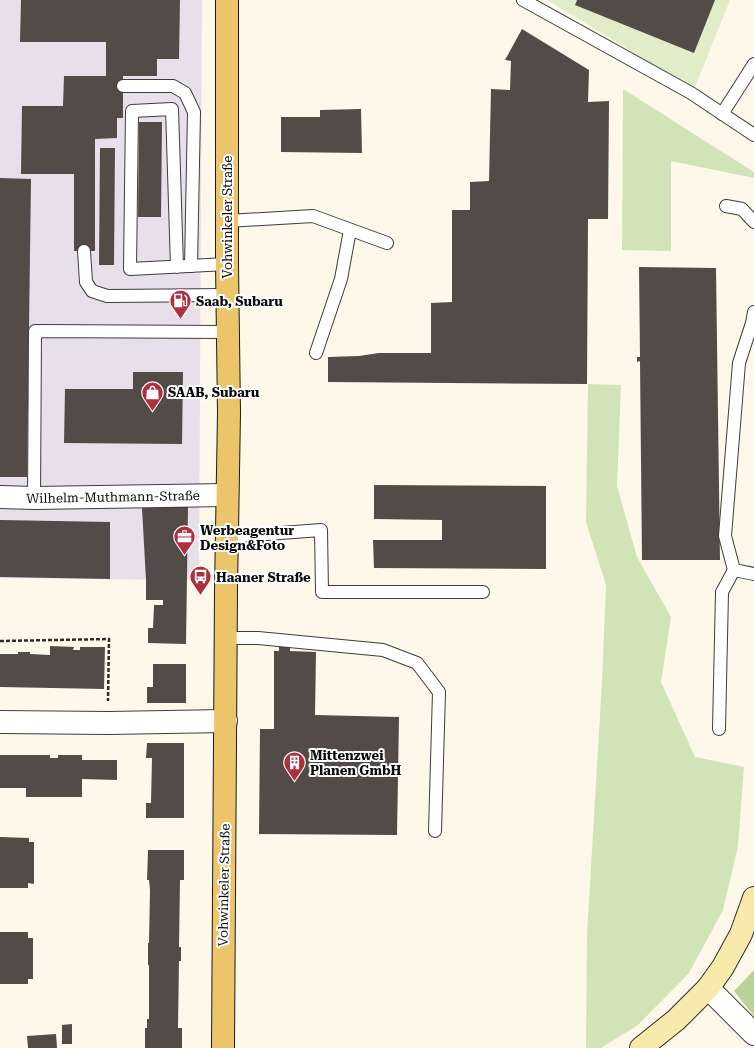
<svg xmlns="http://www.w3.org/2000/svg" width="754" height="1048" viewBox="0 0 754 1048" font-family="'Roboto Serif',serif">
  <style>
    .industrial { fill: #e7dfe9 }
    .green { fill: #d1e4b7 }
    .forest { fill: #b6d398 }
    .pitch { fill: #e1ecc8 }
    .building { fill: #524b48 }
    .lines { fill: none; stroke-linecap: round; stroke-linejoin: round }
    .lane-casing { stroke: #3d3d3d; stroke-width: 14 }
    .street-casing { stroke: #3d3d3d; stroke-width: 24 }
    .secondary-casing { stroke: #2c2c2c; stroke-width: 24 }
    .primary-casing { stroke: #1b1b1b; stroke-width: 24 }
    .path { stroke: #2c2c2c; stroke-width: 2.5; stroke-dasharray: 4 2; stroke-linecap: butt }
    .lane { stroke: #fff; stroke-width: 12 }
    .street { stroke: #fff; stroke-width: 22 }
    .secondary { stroke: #f7eaaa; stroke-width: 22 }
    .primary { stroke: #ecc56b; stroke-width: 22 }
    .labels { text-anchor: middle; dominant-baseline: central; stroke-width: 4; stroke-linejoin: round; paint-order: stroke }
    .street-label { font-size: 13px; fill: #0a0a0a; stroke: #fff }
    .poi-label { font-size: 13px; font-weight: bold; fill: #0a0a0a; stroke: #fff; text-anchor: start }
  </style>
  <rect width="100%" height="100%" fill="#fdf8ea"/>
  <polygon class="industrial" points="0,0 202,0 199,580 0,578"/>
  <g class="green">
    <polygon points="623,89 754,172 754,178 671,161 671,251 622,250"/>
    <polygon points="588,384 621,385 617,486 637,557 671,617 661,682 695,757 744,767 738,846 723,910 689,973 638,1025 601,1048 586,1048 587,934 602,682 606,585 586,522"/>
  </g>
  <polygon class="forest" points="754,970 754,1016 734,991"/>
  <polygon class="pitch" points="547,0 730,0 692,94 625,47"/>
  <g class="building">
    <polygon points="21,0 180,0 179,59 157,59 157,76 106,76 106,42 20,42"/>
    <polygon points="577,0 715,0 694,53 575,5"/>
    <polygon points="522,29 589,70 588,102 609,101 608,219 588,219 587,384 328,382 328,357 359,356 379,353 431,353 431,303 452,302 452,210 470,210 470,182 489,181 491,89 510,90 511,61 505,60"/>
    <polygon points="64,76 123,76 123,118 117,118 117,138 95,139 95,251 74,251 74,174 21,174 22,106 63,106"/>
    <polygon points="361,109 362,153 281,152 281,117 320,117 320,110"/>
    <polygon points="139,122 162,122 161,217 138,217"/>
    <polygon points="100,148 115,148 114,265 99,265"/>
    <polygon points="0,178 31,179 27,477 0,477"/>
    <polygon points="639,267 716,268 720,560 642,560 640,361 637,362 637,357 640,357"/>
    <polygon points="133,372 183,372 182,444 64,443 65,389 133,389"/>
    <polygon points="374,485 546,486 546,569 374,568 373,540 442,540 442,520 374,519"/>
    <polygon points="188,506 186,644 148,643 148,628 153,628 154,605 163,605 163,600 146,600 146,580 142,508"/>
    <polygon points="0,520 110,522 110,579 0,577"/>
    <polygon points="50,646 74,647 73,650 80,650 80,647 105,647 104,689 0,687 0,654 18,654 18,652 30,652 30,654 50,655"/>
    <polygon points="279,646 290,647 290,651 316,652 315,715 399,717 397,835 259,834 260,729 274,729 274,651 279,651"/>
    <polygon points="153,664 186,664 186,703 147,703 147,687 153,687"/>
    <polygon points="147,743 184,743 184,818 146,818 146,803 151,803 152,758 146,758"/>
    <polygon points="0,755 50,755 50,758 58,758 58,755 82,755 82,760 117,760 117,780 82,779 82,797 26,797 26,788 0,788"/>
    <polygon points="0,837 29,838 29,842 34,842 34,884 28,883 28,888 0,888"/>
    <polygon points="148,850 184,850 184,880 180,880 179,947 181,947 181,961 179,961 178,1028 182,1028 182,1048 145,1048 145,1028 147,1028 147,1019 149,1019 149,965 148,965 148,943 149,943 150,890 149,880 147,880"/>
    <polygon points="0,932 28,932 28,938 33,938 33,979 28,979 28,984 0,984"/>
    <polygon points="72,1024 72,1044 62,1044 62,1025"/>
    <polygon points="56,1034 57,1048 28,1048 27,1036"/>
  </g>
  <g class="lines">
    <defs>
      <g id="lane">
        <polyline points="523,0 691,93 754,135"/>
        <polyline points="123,86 173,86 185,93 194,112 191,266"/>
        <polyline points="722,114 754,64"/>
        <polyline points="726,206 742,209 754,222"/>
        <polyline points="227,221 313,216 387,243"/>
        <polyline points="84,251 86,282 92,291 107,296 227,295"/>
        <polyline points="177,267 172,109 132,111 130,269 227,264"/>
        <polyline points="754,312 752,323 739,363 725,536 734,570 754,574"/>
        <polyline points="316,353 341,279 350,230"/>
        <polyline points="34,498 35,331 227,332"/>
        <polyline points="227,537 321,530 322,592 483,592"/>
        <polyline points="226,638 258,638 383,650 417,663 439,692 435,831"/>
        <polyline points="719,729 722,592 734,570"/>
      </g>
      <g id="street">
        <polyline points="0,497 34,498 227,495"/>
        <polyline points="0,722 108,723 226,721"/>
        <polyline points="708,988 754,1034"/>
      </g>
      <polyline id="secondary" points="641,1048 676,1020 708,988 723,967 741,934 754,898"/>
      <polyline id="primary" points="223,1048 226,590 229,413 227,264 227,0"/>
    </defs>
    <use href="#lane" class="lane-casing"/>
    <use href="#street" class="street-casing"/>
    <use href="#secondary" class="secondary-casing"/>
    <use href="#primary" class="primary-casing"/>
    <polyline class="path" points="0,641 109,639 108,701"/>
    <use href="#lane" class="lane"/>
    <use href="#street" class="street"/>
    <use href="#secondary" class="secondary"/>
    <use href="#primary" class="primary"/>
  </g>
  <defs>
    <symbol id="fuel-pin" viewBox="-11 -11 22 30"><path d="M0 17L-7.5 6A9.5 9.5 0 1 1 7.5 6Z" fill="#ad303d" stroke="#fff"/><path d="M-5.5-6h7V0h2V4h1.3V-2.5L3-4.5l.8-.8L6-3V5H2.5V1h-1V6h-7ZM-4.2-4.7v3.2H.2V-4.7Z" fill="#fff"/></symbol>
    <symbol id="shop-pin" viewBox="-11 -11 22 30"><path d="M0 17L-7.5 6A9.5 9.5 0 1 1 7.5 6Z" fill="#ad303d" stroke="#fff"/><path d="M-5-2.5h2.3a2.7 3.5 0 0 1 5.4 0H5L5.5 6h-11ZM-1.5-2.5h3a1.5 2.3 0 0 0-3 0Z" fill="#fff"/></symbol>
    <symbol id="office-pin" viewBox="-11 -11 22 30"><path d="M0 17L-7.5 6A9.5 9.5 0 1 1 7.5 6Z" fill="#ad303d" stroke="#fff"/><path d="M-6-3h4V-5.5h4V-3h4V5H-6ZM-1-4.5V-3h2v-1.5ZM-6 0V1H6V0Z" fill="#fff"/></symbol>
    <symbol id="bus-pin" viewBox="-11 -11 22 30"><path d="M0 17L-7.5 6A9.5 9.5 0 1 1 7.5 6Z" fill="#ad303d" stroke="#fff"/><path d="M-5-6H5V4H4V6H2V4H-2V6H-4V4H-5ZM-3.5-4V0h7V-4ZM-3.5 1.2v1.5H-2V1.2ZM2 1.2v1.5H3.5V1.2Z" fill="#fff"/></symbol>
    <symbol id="building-pin" viewBox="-11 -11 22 30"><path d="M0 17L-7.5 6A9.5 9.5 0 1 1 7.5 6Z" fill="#ad303d" stroke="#fff"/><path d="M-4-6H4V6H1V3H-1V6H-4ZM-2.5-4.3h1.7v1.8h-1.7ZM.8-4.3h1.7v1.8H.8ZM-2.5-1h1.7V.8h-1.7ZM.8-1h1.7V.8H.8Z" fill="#fff"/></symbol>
  </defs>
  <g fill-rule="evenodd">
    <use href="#fuel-pin" x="168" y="288" width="25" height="34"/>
    <use href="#shop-pin" x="140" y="380" width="25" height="34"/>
    <use href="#office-pin" x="172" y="524" width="25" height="34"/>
    <use href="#bus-pin" x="188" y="564" width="25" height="34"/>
    <use href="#building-pin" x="282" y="750" width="25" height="34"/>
  </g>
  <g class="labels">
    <g class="street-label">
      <text transform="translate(227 217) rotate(-90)">Vohwinkeler Straße</text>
      <text transform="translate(113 497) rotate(-1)">Wilhelm-Muthmann-Straße</text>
      <text transform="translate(224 885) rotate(-89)">Vohwinkeler Straße</text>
    </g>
    <g class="poi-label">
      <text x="196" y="301">Saab, Subaru</text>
      <text x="168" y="392">SAAB, Subaru</text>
      <text x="200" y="530">Werbeagentur<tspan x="200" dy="15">Design&amp;Foto</tspan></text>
      <text x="216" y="577">Haaner Straße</text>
      <text x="310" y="755">Mittenzwei<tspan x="310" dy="15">Planen GmbH</tspan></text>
    </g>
  </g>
</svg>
